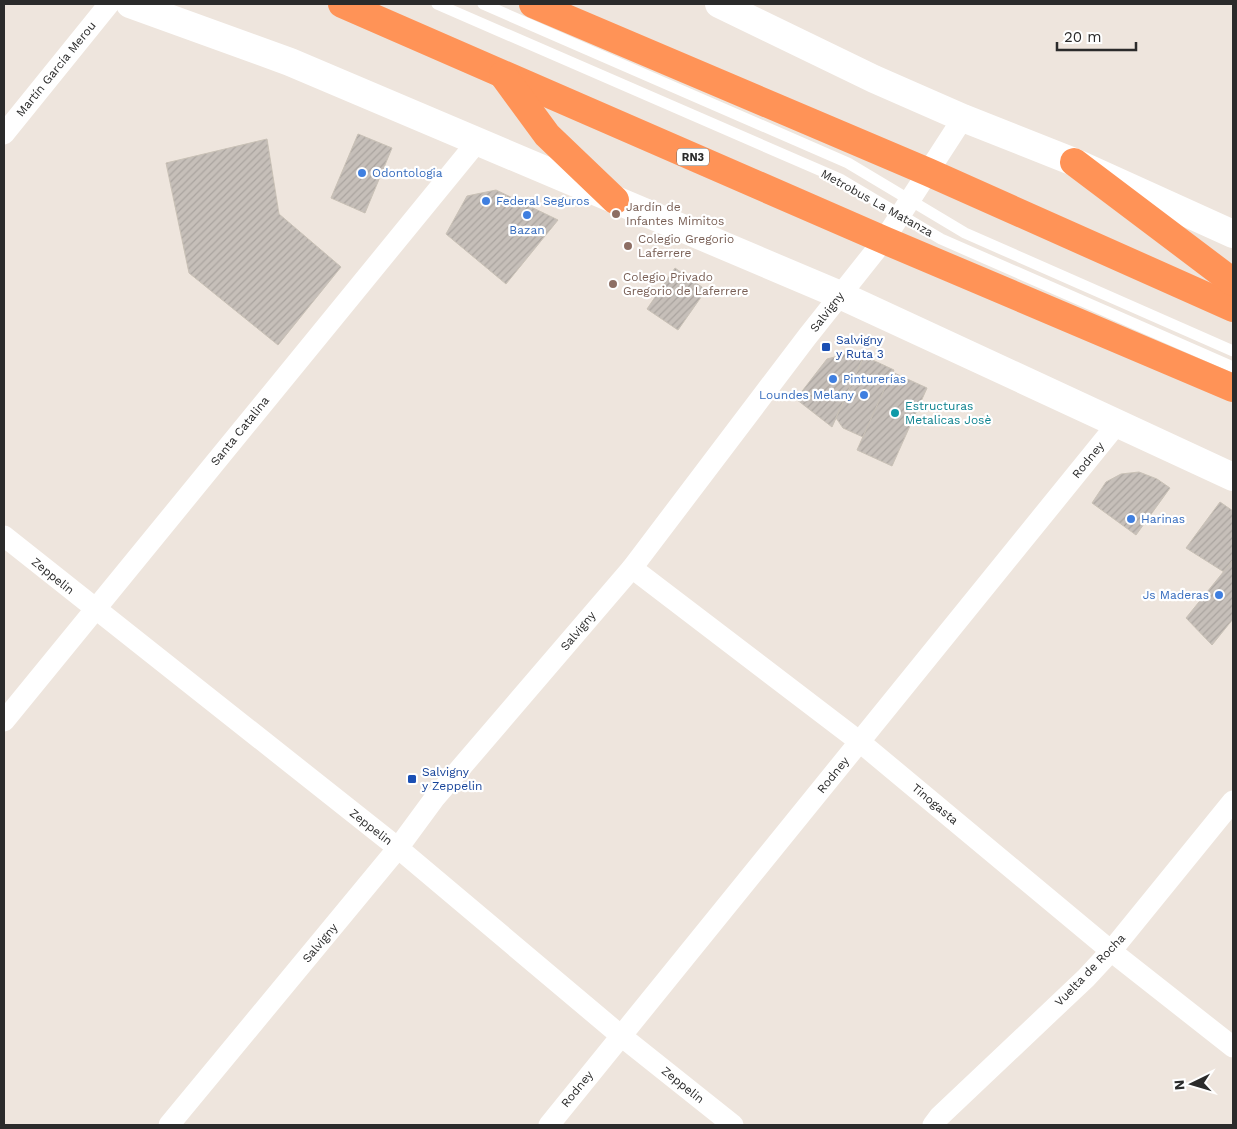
<svg xmlns="http://www.w3.org/2000/svg" width="1237" height="1129" viewBox="0 0 1237 1129" font-family="'Work Sans',sans-serif">
  <style>
    .building { fill: url(#building-hatch); stroke: #c9c1b6 }
    .lines { fill: none; stroke-linecap: round; stroke-linejoin: round }
    .lane { stroke: #fff; stroke-width: 11 }
    .street { stroke: #fff; stroke-width: 21 }
    .secondary { stroke: #fff; stroke-width: 28 }
    .highway { stroke: #ff9357; stroke-width: 28 }
    .shop-dot { fill: #3f7fe0; stroke: #fff; stroke-width: 2 }
    .education-dot { fill: #8d6e63; stroke: #fff; stroke-width: 2 }
    .transit-dot { fill: #1a4fb4; stroke: #fff; stroke-width: 2 }
    .culture-dot { fill: #0f9aa8; stroke: #fff; stroke-width: 2 }
    .labels { text-anchor: middle; dominant-baseline: central; stroke-width: 4.5; stroke-linejoin: round; paint-order: stroke }
    .shield { fill: #fff; stroke: #6b6b6b; stroke-width: 1 }
    .shield-label { font-size: 11px; font-weight: bold; fill: #2b2b2b }
    .street-label { font-size: 12px; fill: #2b2b2b; stroke: #fff }
    .shop-label { font-size: 12px; fill: #366cbe; stroke: #fff; text-anchor: start }
    .education-label { font-size: 12px; fill: #785e54; stroke: #fff; text-anchor: start }
    .transit-label { font-size: 12px; fill: #164399; stroke: #fff; text-anchor: start }
    .culture-label { font-size: 12px; fill: #0d838f; stroke: #fff; text-anchor: start }
  </style>
  <defs>
    <pattern id="building-hatch" width="6" height="6" patternUnits="userSpaceOnUse" patternTransform="scale(1.25)"><rect width="6" height="6" fill="#c6bfb9"/><path d="M-1 1l2-2M0 6l6-6M5 7l2-2" fill="none" stroke="#aaa49f"/></pattern>
  </defs>
  <rect width="100%" height="100%" fill="#eee5dd"/>
  <g class="building">
    <polygon points="358,134 392,148 365,213 331,198"/>
    <polygon points="267,139 279,214 341,267 278,345 189,273 166,163"/>
    <polygon points="496,190 558,220 506,284 446,234 467,196"/>
    <polygon points="675,268 706,290 678,330 647,309"/>
    <polygon points="853,352 864,356 832,427 796,399 827,359"/>
    <polygon points="864,356 894,370 863,437 843,428 836,418"/>
    <polygon points="892,372 927,388 892,466 857,450"/>
    <polygon points="1139,472 1157,479 1170,488 1136,535 1092,503 1106,482 1121,474"/>
    <polygon points="1220,502 1233,511 1233,560 1224,572 1186,548"/>
    <polygon points="1233,560 1233,619 1212,645 1186,618"/>
  </g>
  <g class="lines">
    <g class="lane">
      <polyline points="437,4 840,179 941,239 1233,367"/>
      <polyline points="483,4 848,163 965,233 1233,351"/>
    </g>
    <g class="street">
      <polyline points="4,134 109,4"/>
      <polyline points="4,536 398,848 620,1035 733,1125"/>
      <polyline points="632,568 860,742 1111,951 1233,1047"/>
      <polyline points="4,721 477,142"/>
      <polyline points="169,1125 398,848 434,799 632,568 807,337 884,240 963,118"/>
      <polyline points="549,1125 1117,424"/>
      <polyline points="933,1125 939,1117 1086,978 1111,951 1233,801"/>
    </g>
    <g class="secondary">
      <polyline points="130,4 290,62 840,295 1233,477"/>
      <polyline points="719,4 874,79 963,118 1074,162 1233,234"/>
    </g>
    <g class="highway">
      <polyline points="342,4 884,240 1233,388"/>
      <polyline points="533,4 928,172 1233,308"/>
      <polyline points="503,75 547,135 615,200"/>
      <polyline points="1074,162 1233,282"/>
    </g>
  </g>
  <g class="shop-dot">
    <circle cx="362" cy="173" r="5"/>
    <circle cx="486" cy="201" r="5"/>
    <circle cx="527" cy="215" r="5"/>
    <circle cx="833" cy="379" r="5"/>
    <circle cx="864" cy="395" r="5"/>
    <circle cx="1131" cy="519" r="5"/>
    <circle cx="1219" cy="595" r="5"/>
  </g>
  <g class="education-dot">
    <circle cx="616" cy="214" r="5"/>
    <circle cx="628" cy="246" r="5"/>
    <circle cx="613" cy="284" r="5"/>
  </g>
  <g class="transit-dot">
    <rect x="821" y="342" width="10" height="10" rx="2.5"/>
    <rect x="407" y="774" width="10" height="10" rx="2.5"/>
  </g>
  <circle class="culture-dot" cx="895" cy="413" r="5"/>
  <g class="labels">
    <rect class="shield" x="677" y="148.5" width="32" height="17" rx="4"/>
    <g class="shield-label">
      <text x="693" y="157">RN3</text>
    </g>
    <g class="street-label">
      <text transform="translate(56 69) rotate(-51)">Martín García Merou</text>
      <text transform="translate(877 203) rotate(29)">Metrobus La Matanza</text>
      <text transform="translate(827 312) rotate(-52)">Salvigny</text>
      <text transform="translate(240 431) rotate(-51)">Santa Catalina</text>
      <text transform="translate(1088 460) rotate(-51)">Rodney</text>
      <text transform="translate(53 576) rotate(39)">Zeppelin</text>
      <text transform="translate(578 631) rotate(-50)">Salvigny</text>
      <text transform="translate(833 775) rotate(-51)">Rodney</text>
      <text transform="translate(935 804) rotate(40)">Tinogasta</text>
      <text transform="translate(371 827) rotate(38)">Zeppelin</text>
      <text transform="translate(320 943) rotate(-50)">Salvigny</text>
      <text transform="translate(1090 970) rotate(-46)">Vuelta de Rocha</text>
      <text transform="translate(683 1085) rotate(39)">Zeppelin</text>
      <text transform="translate(577 1089) rotate(-51)">Rodney</text>
    </g>
    <g class="shop-label">
      <text x="372" y="173">Odontologia</text>
      <text x="496" y="201">Federal Seguros</text>
      <text x="527" y="230" text-anchor="middle">Bazan</text>
      <text x="843" y="379">Pinturerías</text>
      <text x="854" y="395" text-anchor="end">Loundes Melany</text>
      <text x="1141" y="519">Harinas</text>
      <text x="1209" y="595" text-anchor="end">Js Maderas</text>
    </g>
    <g class="education-label">
      <text x="626" y="207">Jardín de<tspan x="626" dy="14">Infantes Mimitos</tspan></text>
      <text x="638" y="239">Colegio Gregorio<tspan x="638" dy="14">Laferrere</tspan></text>
      <text x="623" y="277">Colegio Privado<tspan x="623" dy="14">Gregorio de Laferrere</tspan></text>
    </g>
    <g class="transit-label">
      <text x="836" y="340">Salvigny<tspan x="836" dy="14">y Ruta 3</tspan></text>
      <text x="422" y="772">Salvigny<tspan x="422" dy="14">y Zeppelin</tspan></text>
    </g>
    <g class="culture-label">
      <text x="905" y="406">Estructuras<tspan x="905" dy="14">Metalicas Josè</tspan></text>
    </g>
  </g>
  <rect width="1237" height="1129" fill="none" stroke="#2b2b2b" stroke-width="10"/>
  <g transform="translate(1192 1084) rotate(265)" stroke="#ffffff" stroke-width="4" paint-order="stroke">
  <path d="M0-4L9 19L0 12L-9 19Z" fill="#2b2b2b"/>
  <text y="-8" font-size="14" font-weight="bold" text-anchor="middle" fill="#2b2b2b">N</text>
  </g>
  <path d="M1057 42v8h79v-8" fill="none" stroke="#2b2b2b" stroke-width="2.5"/>
  <text x="1064" y="42" font-size="15" fill="#2b2b2b" stroke="#ffffff" stroke-width="4" paint-order="stroke">20 m</text>
</svg>
